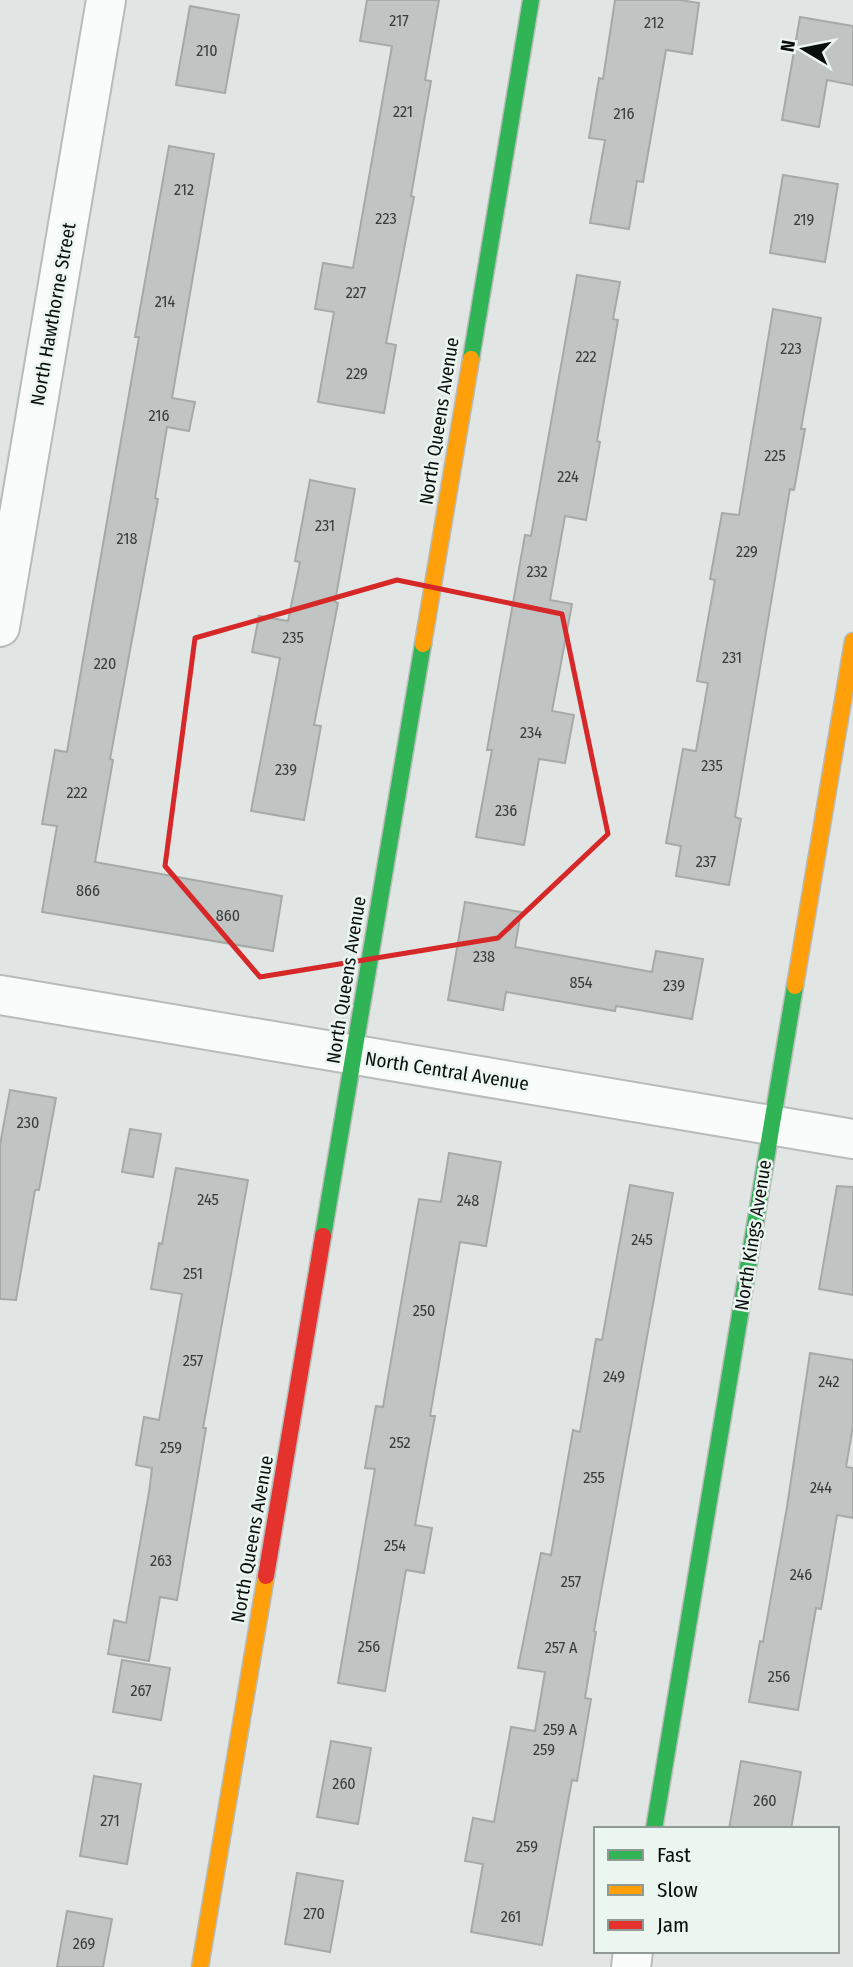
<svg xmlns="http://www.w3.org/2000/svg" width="853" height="1967" viewBox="0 0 853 1967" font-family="'Fira Sans Condensed',sans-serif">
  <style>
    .building { fill: #c0c4c3; stroke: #a5a9a8; stroke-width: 2 }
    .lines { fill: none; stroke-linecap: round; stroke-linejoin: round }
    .street-casing { stroke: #b7bbb9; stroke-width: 42 }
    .fast-casing { stroke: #b7bbb9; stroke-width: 19 }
    .slow-casing { stroke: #b7bbb9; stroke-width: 19 }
    .jam-casing { stroke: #b7bbb9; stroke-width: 19 }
    .street { stroke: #fafbfb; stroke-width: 38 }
    .fast { stroke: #30b455; stroke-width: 16 }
    .slow { stroke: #ff9f0a; stroke-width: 16 }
    .jam { stroke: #e5322d; stroke-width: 16 }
    .marked { fill: none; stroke: #d62828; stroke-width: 5; stroke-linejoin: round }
    .labels { text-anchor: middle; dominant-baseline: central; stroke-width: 5; stroke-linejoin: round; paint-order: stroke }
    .number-label { font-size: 16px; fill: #383c3a }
    .street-label { font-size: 19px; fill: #0a0e0c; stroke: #ebf6f1 }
  </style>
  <rect width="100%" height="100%" fill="#e1e6e4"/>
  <g class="building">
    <polygon points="367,0 439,0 425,80 431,81 411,196 414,197 386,343 396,345 384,413 318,402 334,312 315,309 323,263 353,268 392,46 360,41"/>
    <polygon points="615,0 680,0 699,3 692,54 666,50 643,182 637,181 629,229 590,223 605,140 589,138 599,78 603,79"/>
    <polygon points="190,6 239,15 225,93 176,85"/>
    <polygon points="800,17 853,26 853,85 827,80 819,127 782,120"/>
    <polygon points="169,146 214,154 172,398 195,402 189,431 167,427 155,498 158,499 110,759 113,760 95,862 282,896 273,951 42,912 57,826 42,824 55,750 67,752 120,446 139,337 135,337"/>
    <polygon points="783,175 838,184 825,262 770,253"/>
    <polygon points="577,275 620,282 613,319 618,320 597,441 600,442 586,520 565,516 550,600 572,604 552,711 574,715 565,763 539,759 524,845 476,837 492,750 487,750 525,535 531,536"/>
    <polygon points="773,309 821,318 801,429 805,429 794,490 790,489 735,817 741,819 729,885 676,876 681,846 666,843 683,749 696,751 708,683 697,681 715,580 710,579 722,513 739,515"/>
    <polygon points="310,480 355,489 335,602 338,603 314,725 321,726 304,820 251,811 280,658 252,652 259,616 288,621 300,562 295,561"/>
    <polygon points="465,902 521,912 515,947 652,972 656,951 703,959 692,1019 616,1006 615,1011 506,992 503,1010 448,1000"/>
    <polygon points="10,1090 56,1098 39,1190 35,1190 16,1300 0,1299 0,1145"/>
    <polygon points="130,1129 161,1134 153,1177 122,1172"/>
    <polygon points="449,1153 501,1162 486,1246 460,1242 430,1416 435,1416 415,1525 432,1528 424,1573 406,1570 385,1691 338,1683 375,1469 365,1468 376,1406 383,1407 419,1199 441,1202"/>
    <polygon points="176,1168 248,1180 203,1428 206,1428 177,1600 160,1597 149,1661 108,1654 114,1620 126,1623 149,1492 152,1468 136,1465 144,1417 159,1420 182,1294 151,1289 159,1243 162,1244"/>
    <polygon points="630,1185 673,1193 594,1631 596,1632 585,1698 591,1699 577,1781 572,1780 542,1945 471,1932 483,1864 465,1861 473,1818 494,1822 511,1727 535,1731 545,1672 518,1668 541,1553 551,1555 573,1430 580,1432 596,1339 602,1340"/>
    <polygon points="837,1186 853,1187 853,1295 819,1289"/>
    <polygon points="810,1353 853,1360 853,1426 846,1467 853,1468 853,1518 837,1515 821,1609 816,1608 798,1710 749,1702 760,1641 763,1642 787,1507"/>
    <polygon points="122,1660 170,1668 161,1720 113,1712"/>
    <polygon points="331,1741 371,1748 358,1824 317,1817"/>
    <polygon points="741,1761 801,1772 791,1829 729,1829"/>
    <polygon points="94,1776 141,1784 127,1864 80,1856"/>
    <polygon points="297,1873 343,1881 330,1952 285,1944"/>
    <polygon points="67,1911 112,1919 103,1967 57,1967"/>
  </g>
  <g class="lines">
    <defs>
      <g id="street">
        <polyline points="0,627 106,0"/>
        <polyline points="0,995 853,1139"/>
        <polyline points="631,1967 633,1951"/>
      </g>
      <g id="fast">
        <polyline points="471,359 531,0"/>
        <polyline points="323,1236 423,644"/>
        <polyline points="654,1829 795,986"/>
      </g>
      <g id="slow">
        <polyline points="423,644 471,359"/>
        <polyline points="795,986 853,641"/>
        <polyline points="200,1967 266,1576"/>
      </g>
      <polyline id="jam" points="266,1576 323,1236"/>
    </defs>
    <use href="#street" class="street-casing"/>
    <use href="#fast" class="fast-casing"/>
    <use href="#slow" class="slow-casing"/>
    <use href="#jam" class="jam-casing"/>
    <use href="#street" class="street"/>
    <use href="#fast" class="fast"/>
    <use href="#slow" class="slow"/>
    <use href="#jam" class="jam"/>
  </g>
  <path class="marked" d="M397,580l165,34 46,220 -110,104 -238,39 -95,-111 30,-228z"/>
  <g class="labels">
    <g class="number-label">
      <text x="399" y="20">217</text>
      <text x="654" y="22">212</text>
      <text x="207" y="50">210</text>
      <text x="403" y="111">221</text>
      <text x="624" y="113">216</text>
      <text x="184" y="189">212</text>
      <text x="386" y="218">223</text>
      <text x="804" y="219">219</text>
      <text x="356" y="292">227</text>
      <text x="165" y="301">214</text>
      <text x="791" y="348">223</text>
      <text x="586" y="356">222</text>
      <text x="357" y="373">229</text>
      <text x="159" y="415">216</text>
      <text x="775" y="455">225</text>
      <text x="568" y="476">224</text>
      <text x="325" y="525">231</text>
      <text x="127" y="538">218</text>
      <text x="747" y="551">229</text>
      <text x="537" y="571">232</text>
      <text x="293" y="637">235</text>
      <text x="732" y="657">231</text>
      <text x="105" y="663">220</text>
      <text x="531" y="732">234</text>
      <text x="712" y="765">235</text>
      <text x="286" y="769">239</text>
      <text x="77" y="792">222</text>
      <text x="506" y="810">236</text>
      <text x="706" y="861">237</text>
      <text x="88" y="890">866</text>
      <text x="228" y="915">860</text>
      <text x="484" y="956">238</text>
      <text x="581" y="982">854</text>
      <text x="674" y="985">239</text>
      <text x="28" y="1122">230</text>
      <text x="208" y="1199">245</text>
      <text x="468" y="1200">248</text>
      <text x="642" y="1239">245</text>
      <text x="193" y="1273">251</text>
      <text x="424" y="1310">250</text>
      <text x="193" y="1360">257</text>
      <text x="614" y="1376">249</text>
      <text x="829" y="1381">242</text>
      <text x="400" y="1442">252</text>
      <text x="171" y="1447">259</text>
      <text x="594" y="1477">255</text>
      <text x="821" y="1487">244</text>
      <text x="395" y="1545">254</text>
      <text x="161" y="1560">263</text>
      <text x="801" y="1574">246</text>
      <text x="571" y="1581">257</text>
      <text x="369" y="1646">256</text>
      <text x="561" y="1647">257 A</text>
      <text x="779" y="1676">256</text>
      <text x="141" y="1690">267</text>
      <text x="560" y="1729">259 A</text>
      <text x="544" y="1749">259</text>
      <text x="344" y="1783">260</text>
      <text x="765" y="1800">260</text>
      <text x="110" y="1820">271</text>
      <text x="527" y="1846">259</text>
      <text x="314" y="1913">270</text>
      <text x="511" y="1916">261</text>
      <text x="84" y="1943">269</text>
    </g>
    <g class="street-label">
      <text transform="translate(53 314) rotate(-80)">North Hawthorne Street</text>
      <text transform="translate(439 421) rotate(-81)">North Queens Avenue</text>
      <text transform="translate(346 980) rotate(-81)">North Queens Avenue</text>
      <text transform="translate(447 1071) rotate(9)">North Central Avenue</text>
      <text transform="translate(753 1235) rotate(-81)">North Kings Avenue</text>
      <text transform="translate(252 1539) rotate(-80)">North Queens Avenue</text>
    </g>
  </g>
  <rect x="594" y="1827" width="245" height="126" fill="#ebf6f1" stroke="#919995" stroke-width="2"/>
  <rect x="608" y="1850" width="35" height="10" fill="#30b455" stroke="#919995" stroke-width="2"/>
  <text x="657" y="1862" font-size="21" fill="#0a0e0c">Fast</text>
  <rect x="608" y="1885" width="35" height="10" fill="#ff9f0a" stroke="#919995" stroke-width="2"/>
  <text x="657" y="1897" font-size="21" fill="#0a0e0c">Slow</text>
  <rect x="608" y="1920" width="35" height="10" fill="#e5322d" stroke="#919995" stroke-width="2"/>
  <text x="657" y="1932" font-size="21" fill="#0a0e0c">Jam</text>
  <g transform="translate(804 49) rotate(280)" stroke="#ebf6f1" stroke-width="5" paint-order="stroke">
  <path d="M0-5L12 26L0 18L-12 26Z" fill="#0a0e0c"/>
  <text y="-10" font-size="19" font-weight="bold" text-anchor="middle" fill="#0a0e0c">N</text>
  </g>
</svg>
